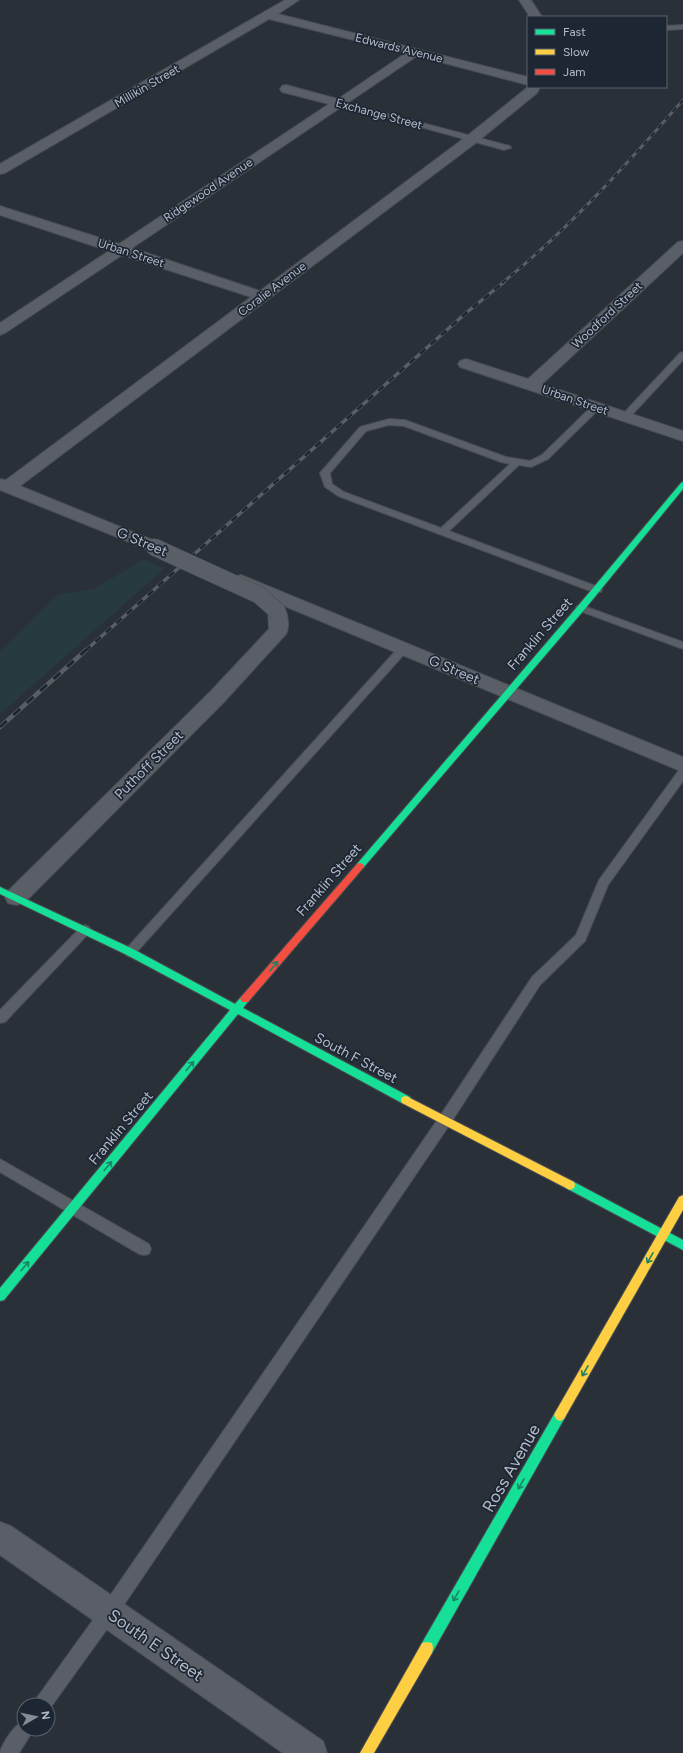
<svg xmlns="http://www.w3.org/2000/svg" width="683" height="1753" viewBox="0 0 683 1753" font-family="Figtree,sans-serif">
  <style>
    .green { fill: #273a3e }
    .lines { fill: none; stroke-linecap: round; stroke-linejoin: round }
    .lane-casing { stroke: #484c53; stroke-width: 2 }
    .street-casing { stroke: #484c53; stroke-width: 2 }
    .fast-casing { stroke: #484c53; stroke-width: 2 }
    .slow-casing { stroke: #484c53; stroke-width: 2 }
    .jam-casing { stroke: #484c53; stroke-width: 2 }
    .lane { fill: #5a5e66; fill-rule: evenodd }
    .street { fill: #5a5e66; fill-rule: evenodd }
    .fast { fill: #16e098; fill-rule: evenodd }
    .slow { fill: #ffcf43; fill-rule: evenodd }
    .jam { fill: #f24e42; fill-rule: evenodd }
    .rail-far2-casing { stroke: #595d64; stroke-width: 3 }
    .rail-far1-casing { stroke: #595d64; stroke-width: 3.5 }
    .rail-casing { stroke: #595d64; stroke-width: 4.5 }
    .rail-far2 { stroke: #1d2633; stroke-width: 2; stroke-dasharray: 5.5; stroke-linecap: butt }
    .rail-far1 { stroke: #1d2633; stroke-width: 2.5; stroke-dasharray: 7; stroke-linecap: butt }
    .rail { stroke: #1d2633; stroke-width: 3; stroke-dasharray: 9; stroke-linecap: butt }
    .street-bridge-casing { stroke: #484c53; stroke-width: 18; stroke-linecap: butt }
    .street-bridge { stroke: #5a5e66; stroke-width: 17 }
    .oneway { stroke: #1a8366 }
    .labels { text-anchor: middle; dominant-baseline: central; stroke-width: 3.5; stroke-linejoin: round; paint-order: stroke }
    .far-street-label { font-size: 12px; fill: #b4bcc9; stroke: #1d2633 }
    .street-label { font-size: 14px; fill: #b4bcc9; stroke: #1d2633 }
    .near-street-label { font-size: 17px; fill: #b4bcc9; stroke: #1d2633 }
  </style>
  <rect width="100%" height="100%" fill="#2a3038"/>
  <polygon class="green" points="144,559 164,569 0,714 0,653 59,594 94,589"/>
  <g class="lines">
    <defs>
      <g id="lane">
        <polygon points="683,25 683,29 666,30 666,26"/>
        <polygon points="339,101 510,146 511,148 504,150 337,104 337,102"/>
        <polygon points="683,352 683,360 628,419 622,419 622,415 680,353"/>
        <path d="M595,405l4,3 -1,2 -50,49 -17,8 -12,-2 -70,66 152,57 1,2 -1,2h-8l-255,-96 -13,-9 -5,-14 40,-46 29,-8 16,1 101,37 24,4 12,-6 50,-49zM389,425l15,1 97,36 9,2 -69,64 -97,-36 -12,-8 -2,-11 36,-42z"/>
        <polygon points="581,605 683,642 683,649 577,610 576,608 577,606"/>
        <polygon points="403,646 407,647 408,649 407,651 134,955 130,957 126,955 124,952 126,949 399,647"/>
        <polygon points="683,769 683,781 608,885 585,941 540,985 450,1124 115,1618 48,1711 48,1705 33,1705 36,1699 103,1606 440,1116 532,977 576,935 599,880 679,770"/>
        <polygon points="85,925 89,927 91,930 89,933 5,1022 0,1023 0,1010 81,927"/>
        <polygon points="0,1159 149,1244 151,1249 149,1254 144,1255 139,1254 0,1172"/>
        <path d="M24,1721v8h10l-15,24h-19c2,-10 15,-29 24,-32z"/>
      </g>
      <g id="street">
        <polygon points="285,0 299,0 278,14 528,77 528,85 417,56 132,248 260,291 467,136 528,87 540,87 537,93 477,142 20,486 160,543 163,547 160,551 154,552 0,490 0,479 6,480 251,297 122,255 5,333 0,335 0,323 109,251 0,215 0,206 119,244 329,104 282,92 280,89 282,86 286,85 338,99 406,53 269,19 5,173 0,174 0,164"/>
        <polygon points="519,0 531,0 542,17 530,17"/>
        <polygon points="683,241 683,253 542,384 683,431 683,441 460,367 458,364 460,361 466,359 528,379 678,242"/>
        <polygon points="241,575 683,757 683,772 234,585 232,581 234,577"/>
        <path d="M277,605l7,2c4,7 6,20 2,27l-62,68 -200,201 -8,2 -8,-2 -3,-6 3,-6 202,-199 59,-63 -1,-18 2,-4z"/>
        <polygon points="0,1522 11,1526 323,1741 327,1753 283,1753 0,1555"/>
      </g>
      <g id="fast">
        <polygon points="683,482 683,489 584,610 363,868 357,868 356,866 357,864 578,606 681,483"/>
        <polygon points="0,887 133,949 235,1004 242,996 248,996 250,999 243,1008 410,1097 411,1100 410,1103 406,1104 402,1103 238,1014 4,1300 0,1301 0,1288 230,1010 127,955 0,894"/>
        <polygon points="570,1180 683,1240 683,1250 566,1188 565,1185 566,1182"/>
        <polygon points="560,1409 564,1411 566,1415 564,1419 432,1653 427,1654 422,1653 421,1648 422,1643 556,1411"/>
      </g>
      <g id="slow">
        <polygon points="406,1096 574,1182 575,1185 574,1188 570,1190 566,1188 402,1103 401,1100 402,1097"/>
        <polygon points="683,1195 683,1210 564,1419 560,1421 556,1419 554,1415 556,1411 679,1197"/>
        <polygon points="427,1642 432,1643 433,1648 432,1653 374,1753 360,1753 422,1643"/>
      </g>
      <polygon id="jam" points="360,863 363,864 364,866 363,868 248,1002 242,1002 240,999 242,996 357,864"/>
    </defs>
    <use href="#lane" class="lane-casing"/>
    <use href="#street" class="street-casing"/>
    <use href="#fast" class="fast-casing"/>
    <use href="#slow" class="slow-casing"/>
    <use href="#jam" class="jam-casing"/>
    <use href="#lane" class="lane"/>
    <use href="#street" class="street"/>
    <use href="#fast" class="fast"/>
    <use href="#slow" class="slow"/>
    <use href="#jam" class="jam"/>
    <defs>
      <path id="rail-far2" d="M502,283c67,-54 124,-118 181,-183"/>
      <polyline id="rail-far1" points="85,651 466,313 504,282"/>
      <polyline id="rail" points="0,727 86,650"/>
    </defs>
    <use href="#rail-far2" class="rail-far2-casing"/>
    <use href="#rail-far1" class="rail-far1-casing"/>
    <use href="#rail" class="rail-casing"/>
    <use href="#rail-far2" class="rail-far2"/>
    <use href="#rail-far1" class="rail-far1"/>
    <use href="#rail" class="rail"/>
    <defs>
      <polyline id="street-bridge" points="154,547 259,595 277,611"/>
    </defs>
    <use href="#street-bridge" class="street-bridge-casing"/>
    <use href="#street-bridge" class="street-bridge"/>
  </g>
  <defs><path id="oneway-shaft" d="M-6 0H5M1.5-3L5.5 0L1.5 3" fill="none" stroke-width="1.6" stroke-linecap="round" stroke-linejoin="round"/></defs>
  <g class="oneway">
    <use href="#oneway-shaft" transform="translate(274 966) rotate(-49)"/>
    <use href="#oneway-shaft" transform="translate(190 1066) rotate(-50)"/>
    <use href="#oneway-shaft" transform="translate(108 1166) rotate(-50)"/>
    <use href="#oneway-shaft" transform="translate(650 1258) rotate(120)"/>
    <use href="#oneway-shaft" transform="translate(25 1266) rotate(-50)"/>
    <use href="#oneway-shaft" transform="translate(585 1371) rotate(120)"/>
    <use href="#oneway-shaft" transform="translate(521 1484) rotate(120)"/>
    <use href="#oneway-shaft" transform="translate(456 1596) rotate(120)"/>
  </g>
  <g class="labels">
    <g class="far-street-label">
      <text transform="translate(399 48) rotate(14)">Edwards Avenue</text>
      <text transform="translate(147 86) rotate(-30)">Millikin Street</text>
      <text transform="translate(379 114) rotate(15)">Exchange Street</text>
      <text transform="translate(208 190) rotate(-34)">Ridgewood Avenue</text>
      <text transform="translate(131 253) rotate(18)">Urban Street</text>
      <text transform="translate(272 289) rotate(-37)">Coralie Avenue</text>
      <text transform="translate(607 315) rotate(-43)">Woodford Street</text>
      <text transform="translate(575 400) rotate(19)">Urban Street</text>
    </g>
    <g class="street-label">
      <text transform="translate(142 542) rotate(23)">G Street</text>
      <text transform="translate(540 634) rotate(-49)">Franklin Street</text>
      <text transform="translate(454 670) rotate(23)">G Street</text>
      <text transform="translate(149 765) rotate(-45)">Puthoff Street</text>
      <text transform="translate(329 880) rotate(-49)">Franklin Street</text>
      <text transform="translate(356 1058) rotate(28)">South F Street</text>
      <text transform="translate(121 1128) rotate(-50)">Franklin Street</text>
    </g>
    <g class="near-street-label">
      <text transform="translate(511 1468) rotate(-60)">Ross Avenue</text>
      <text transform="translate(156 1645) rotate(35)">South E Street</text>
    </g>
  </g>
  <rect x="527" y="16" width="140" height="72" fill="#1d2633" stroke="#59626f"/>
  <rect x="535" y="29" width="20" height="6" fill="#16e098" stroke="#59626f"/>
  <text x="563" y="36" font-size="12" fill="#b4bcc9">Fast</text>
  <rect x="535" y="49" width="20" height="6" fill="#ffcf43" stroke="#59626f"/>
  <text x="563" y="56" font-size="12" fill="#b4bcc9">Slow</text>
  <rect x="535" y="69" width="20" height="6" fill="#f24e42" stroke="#59626f"/>
  <text x="563" y="76" font-size="12" fill="#b4bcc9">Jam</text>
  <g transform="translate(36 1717) rotate(81)"><circle r="19" fill="#1d2633" stroke="#59626f"/>
  <path d="M0-3L7 15L0 10L-7 15Z" fill="#848b96"/>
  <text y="-6" font-size="11" font-weight="bold" text-anchor="middle" fill="#b4bcc9">N</text>
  </g>
</svg>
